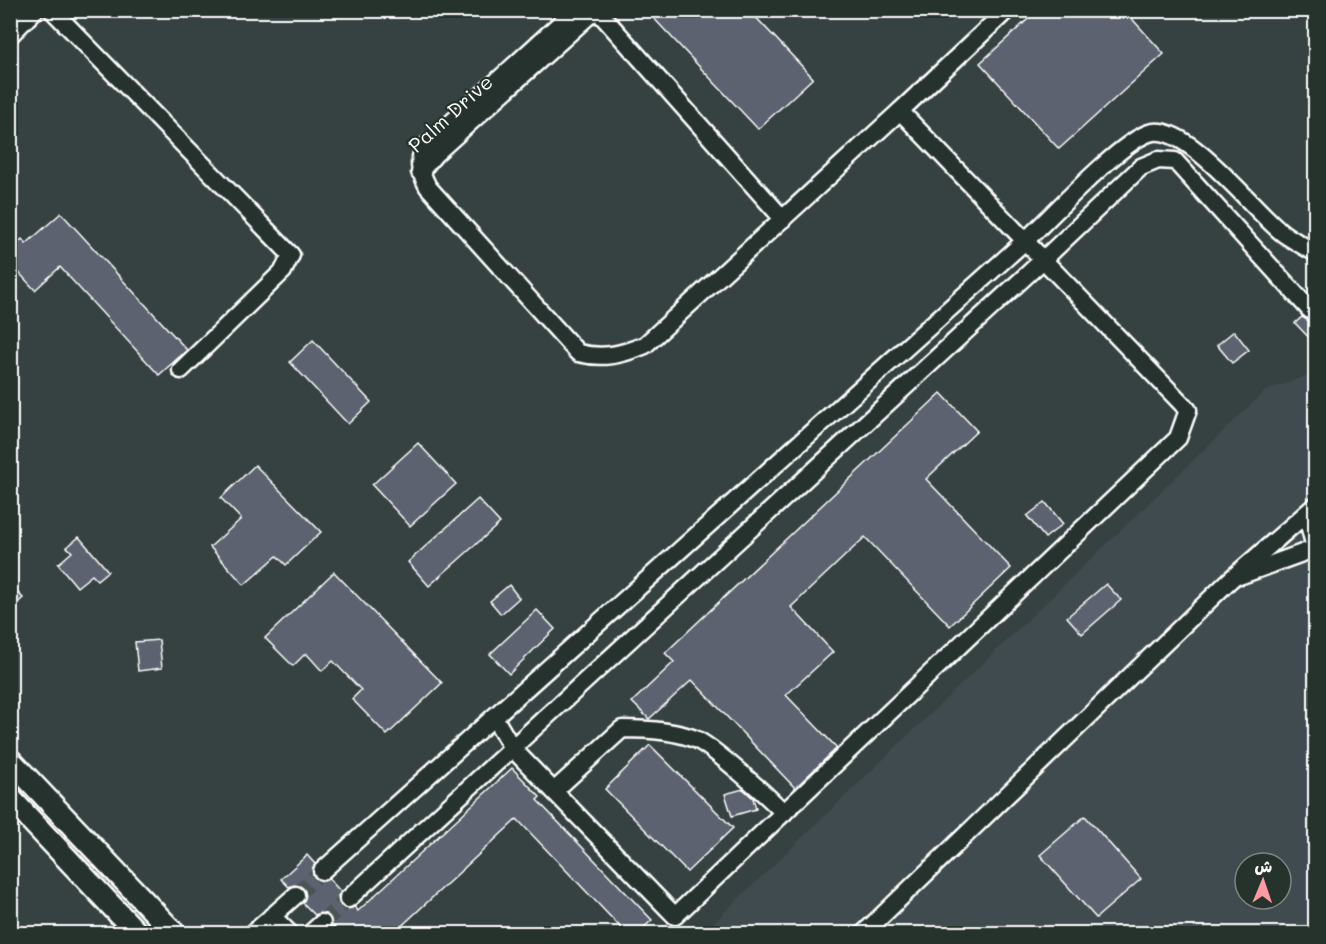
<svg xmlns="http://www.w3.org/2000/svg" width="1326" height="944" viewBox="0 0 1326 944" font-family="Mali,'Playpen Sans Arabic',sans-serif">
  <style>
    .built { fill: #414b4f; fill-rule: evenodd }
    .building { fill: #5c626f; stroke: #fff; stroke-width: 1.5 }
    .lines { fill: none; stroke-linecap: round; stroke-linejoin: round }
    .minor-tunnel { stroke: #4a5454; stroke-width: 16; stroke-dasharray: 16 8; stroke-linecap: butt }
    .minor-casing { stroke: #fff; stroke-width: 21 }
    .major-casing { stroke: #fff; stroke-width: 26 }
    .minor { stroke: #26332d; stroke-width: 16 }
    .major { stroke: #26332d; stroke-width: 21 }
    .labels { text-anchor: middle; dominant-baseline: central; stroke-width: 4.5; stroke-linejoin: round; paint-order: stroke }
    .street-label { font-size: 20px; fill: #fff; stroke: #26332d }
  </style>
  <rect width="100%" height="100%" fill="#364141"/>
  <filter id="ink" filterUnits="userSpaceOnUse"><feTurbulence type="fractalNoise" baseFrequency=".0167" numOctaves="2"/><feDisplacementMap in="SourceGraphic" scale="12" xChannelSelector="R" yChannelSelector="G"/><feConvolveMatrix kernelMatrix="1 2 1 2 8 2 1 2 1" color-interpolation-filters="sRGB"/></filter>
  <g filter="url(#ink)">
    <path class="built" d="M1315,370v563l-613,1 563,-543 44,-16zM1245,863h36v36h-36z"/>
    <g class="building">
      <polygon points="646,10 749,10 813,78 758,129"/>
      <polygon points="1038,10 1124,10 1164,54 1059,149 980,63"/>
      <polygon points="61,213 187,350 159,375 60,267 35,290 10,263 10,250 22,239 26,244"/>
      <polygon points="1302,317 1307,320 1316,319 1316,345 1295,323"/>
      <polygon points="1234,331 1249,350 1232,363 1217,345"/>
      <polygon points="313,340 371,402 348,424 290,362"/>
      <polygon points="941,393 977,431 926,479 1011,568 950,626 865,537 791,607 833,652 786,695 837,748 795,788 692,680 649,719 632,702 674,662 665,653"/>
      <polygon points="418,443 456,484 410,526 372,485"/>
      <polygon points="255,465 321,532 286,565 277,556 244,585 210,547 241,519 221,498"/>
      <polygon points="478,499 500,523 429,586 408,562"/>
      <polygon points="1045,502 1063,524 1045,538 1027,516"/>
      <polygon points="79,537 108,571 97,580 92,575 77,587 58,564 72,552 67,547"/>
      <polygon points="334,572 442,683 387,735 352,699 361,690 333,661 322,671 306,653 293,666 265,638"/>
      <polygon points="1106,584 1121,600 1082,634 1067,617"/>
      <polygon points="10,585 23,598 10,610"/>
      <polygon points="509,585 519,598 501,614 490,601"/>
      <polygon points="537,610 555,629 509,674 490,654"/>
      <polygon points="159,640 162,668 138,671 135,642"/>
      <polygon points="650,745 733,828 687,872 605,789"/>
      <polygon points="512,768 540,797 537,800 652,920 638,933 626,933 517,819 394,933 340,933 332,925 329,916 320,913 315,915 303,903 306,893 303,888 294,885 289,887 281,879 307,855 315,864 312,873 315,878 324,881 329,879 341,892 338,896 340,906 345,909 355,907 358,911"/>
      <polygon points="743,789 753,798 756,809 732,816 725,794"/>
      <polygon points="1085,816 1141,879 1096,918 1040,855"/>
    </g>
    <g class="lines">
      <g class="minor-tunnel">
        <polyline points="296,895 322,871"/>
        <polyline points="322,923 348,899"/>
      </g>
      <defs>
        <g id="minor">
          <polyline points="52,10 291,255 283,271 181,370"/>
          <path d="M575,10l-149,136c-10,15 -6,26 2,41l150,166c25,6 43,2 67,-8l255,-234"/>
          <polyline points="597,10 783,219"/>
          <polyline points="10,35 35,10"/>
          <polyline points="420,172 435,154 595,10"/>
          <polyline points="1316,515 1309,524 1316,552"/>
          <polyline points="1242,575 1316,548"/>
          <polyline points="494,717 512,748 675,916 1178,438 1188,410 900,111 1007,10"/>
          <path d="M554,791l68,-62c23,0 51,1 73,10 16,6 75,59 89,74"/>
          <path d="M322,871l703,-630c27,-25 94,-98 124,-108 37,-13 106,80 135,101 10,7 21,13 32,19"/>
          <polyline points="348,899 1043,260 1141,167 1158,160 1175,161 1310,310"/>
          <polyline points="272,916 290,934"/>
          <polyline points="252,934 296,895"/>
          <polyline points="310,934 322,923"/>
          <polyline points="863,934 1230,580 1316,505"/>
        </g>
        <g id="major">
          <polyline points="10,760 175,934"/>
          <polyline points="10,798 138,934"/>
        </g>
      </defs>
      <use href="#minor" class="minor-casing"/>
      <use href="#major" class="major-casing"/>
      <use href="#minor" class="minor"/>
      <use href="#major" class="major"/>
    </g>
  </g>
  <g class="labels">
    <g class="street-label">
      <text transform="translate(450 113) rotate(-42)">Palm Drive</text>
    </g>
  </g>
  <rect width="1326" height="944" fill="none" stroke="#26332d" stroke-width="36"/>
  <rect x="18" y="18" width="1290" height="908" fill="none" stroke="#fff" stroke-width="2" filter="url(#ink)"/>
  <g transform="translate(1263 881) rotate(2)"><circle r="28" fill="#26332d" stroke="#7d8581" stroke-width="1.5"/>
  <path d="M0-4.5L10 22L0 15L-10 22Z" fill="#ff9aa2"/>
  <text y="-9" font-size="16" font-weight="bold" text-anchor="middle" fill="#ffffff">ش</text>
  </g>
</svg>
